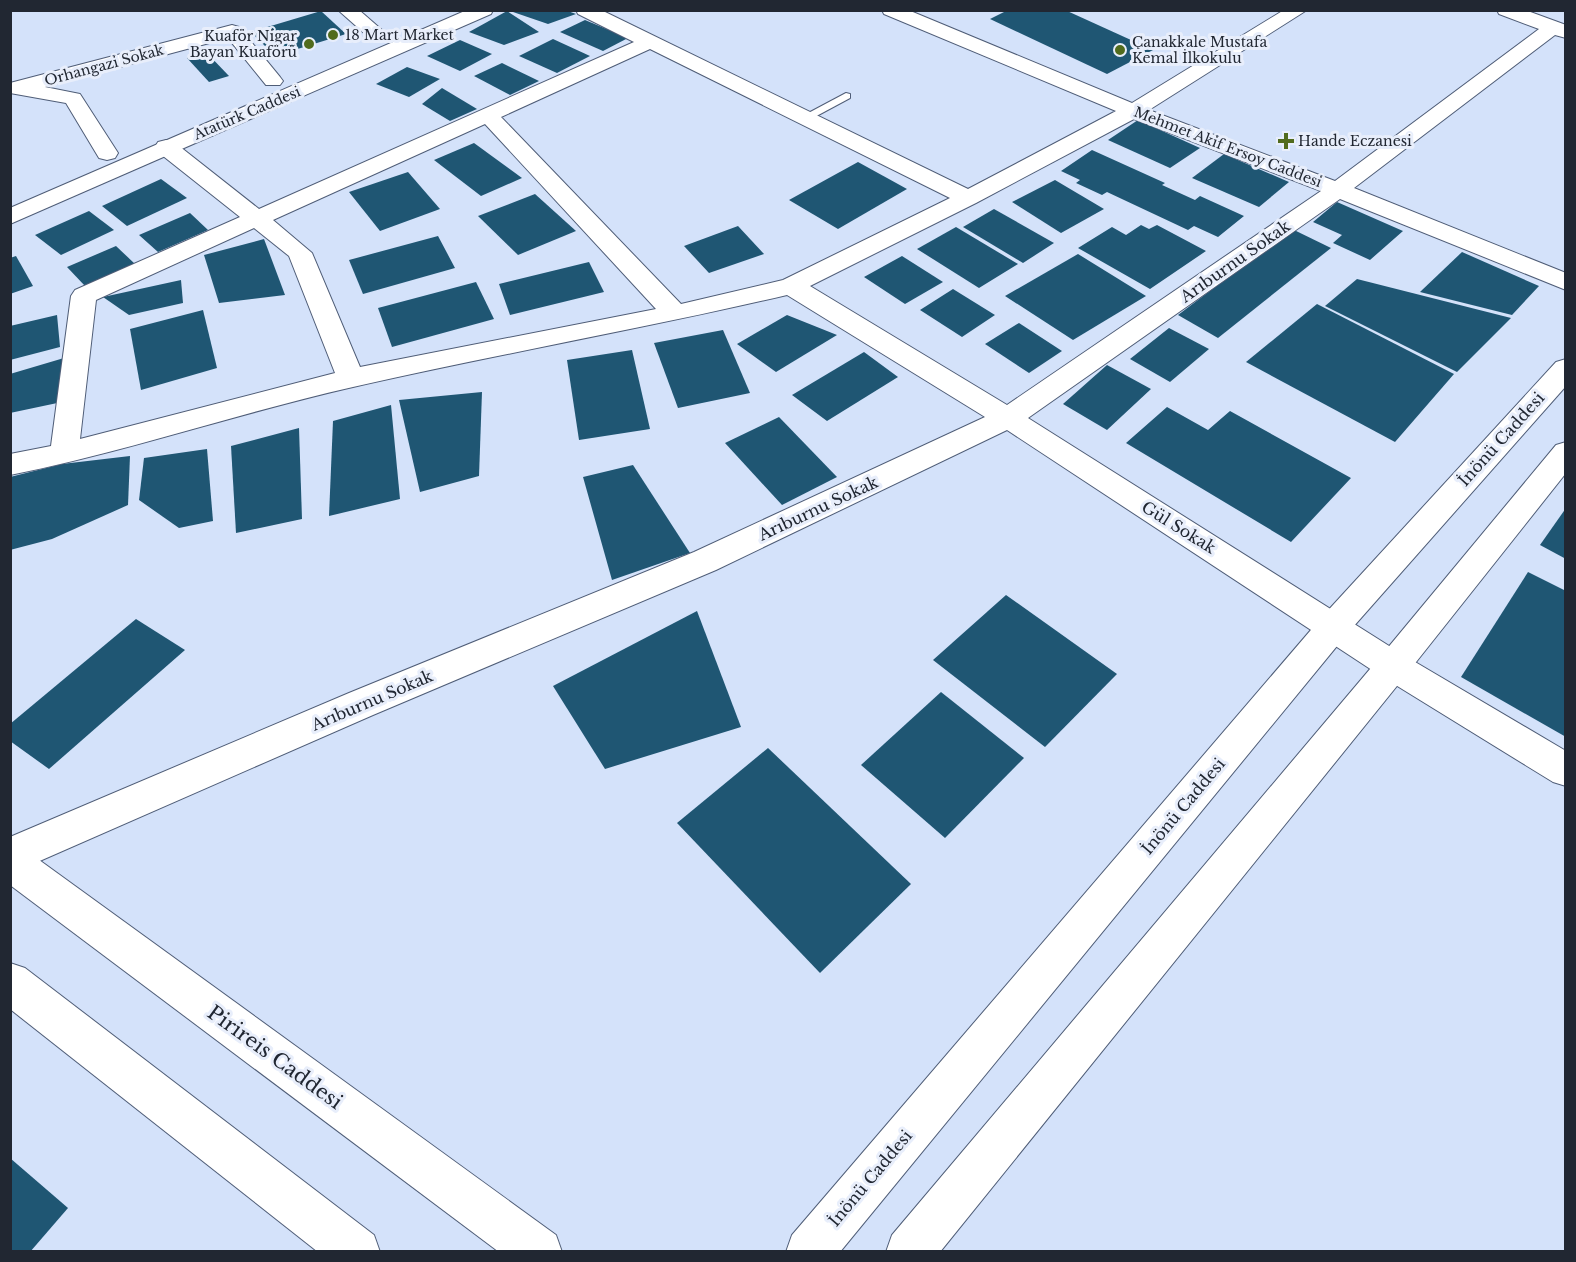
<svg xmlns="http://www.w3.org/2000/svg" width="1576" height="1262" viewBox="0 0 1576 1262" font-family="'Libre Baskerville',serif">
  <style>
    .building { fill: #1f5673 }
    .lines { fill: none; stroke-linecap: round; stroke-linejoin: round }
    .service-casing { stroke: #4f5d77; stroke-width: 2 }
    .minor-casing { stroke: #4f5d77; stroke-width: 2 }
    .secondary-casing { stroke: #4f5d77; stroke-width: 2 }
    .trunk-casing { stroke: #4f5d77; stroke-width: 2 }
    .service { fill: #fff; fill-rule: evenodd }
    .minor { fill: #fff; fill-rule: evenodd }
    .secondary { fill: #fff; fill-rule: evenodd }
    .trunk { fill: #fff; fill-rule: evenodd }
    .poi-dot { fill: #516b1d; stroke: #e8eefb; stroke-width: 2 }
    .labels { text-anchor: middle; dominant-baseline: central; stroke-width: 6; stroke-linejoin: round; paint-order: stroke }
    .far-poi-label { font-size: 14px; fill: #212732; stroke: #e8eefb; text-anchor: start }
    .far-street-label { font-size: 14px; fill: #212732; stroke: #e8eefb }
    .street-label { font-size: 16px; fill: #212732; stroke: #e8eefb }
    .near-street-label { font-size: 20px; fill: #212732; stroke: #e8eefb }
  </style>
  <rect width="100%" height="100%" fill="#d4e2fa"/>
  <g class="building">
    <polygon points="517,10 565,10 576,14 548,24 513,12"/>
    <polygon points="1008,10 1065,10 1153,50 1107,74 990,19"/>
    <polygon points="321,11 346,34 275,56 251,32"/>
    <polygon points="507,11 539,32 504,45 469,32"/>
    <polygon points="585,20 628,38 603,51 560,32"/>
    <polygon points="553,39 590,56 557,73 519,56"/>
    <polygon points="460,40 492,54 460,71 427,56"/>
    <polygon points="206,52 229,76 209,82 187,58"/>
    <polygon points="502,63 539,81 510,95 474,76"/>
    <polygon points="407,67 440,79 409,97 376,84"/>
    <polygon points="442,88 477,109 450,121 422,104"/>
    <polygon points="1138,120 1200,148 1170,168 1108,140"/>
    <polygon points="474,143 522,178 481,196 434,160"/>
    <polygon points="1092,150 1165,183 1162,185 1195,200 1200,196 1244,216 1218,237 1194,226 1188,230 1107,192 1102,195 1076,183 1080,180 1061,171"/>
    <polygon points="1224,154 1289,182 1259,207 1192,178"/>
    <polygon points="858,162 907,189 838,229 789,200"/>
    <polygon points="408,172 440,209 380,231 349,192"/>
    <polygon points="161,179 187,198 127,226 102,206"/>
    <polygon points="1055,180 1104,209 1061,233 1012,202"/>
    <polygon points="535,194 576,231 518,255 478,216"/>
    <polygon points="1337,202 1403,231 1370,260 1333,243 1342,235 1313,222"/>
    <polygon points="994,209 1054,243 1023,263 963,227"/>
    <polygon points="89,211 114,230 61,255 35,235"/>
    <polygon points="190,213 208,230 158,252 139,235"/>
    <polygon points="1141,225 1149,229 1157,225 1206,251 1150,289 1078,248 1112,227 1126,235"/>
    <polygon points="738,226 764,254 709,273 684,246"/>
    <polygon points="956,227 1018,264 979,288 917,249"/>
    <polygon points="1292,229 1331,248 1218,338 1178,315"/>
    <polygon points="438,236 455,268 363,294 349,260"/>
    <polygon points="264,239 285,295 219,303 204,255"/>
    <polygon points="116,246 135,264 85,286 67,267"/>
    <polygon points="1462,252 1539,286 1512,315 1420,292"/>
    <polygon points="1078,254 1146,296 1073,340 1005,296"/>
    <polygon points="16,256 33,286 10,294 10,258"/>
    <polygon points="902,256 943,282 905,304 864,277"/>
    <polygon points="589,262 604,292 510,315 499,284"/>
    <polygon points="1357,279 1511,318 1457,372 1325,306"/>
    <polygon points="181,280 183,303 129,315 103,297"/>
    <polygon points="476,282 494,319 392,347 378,308"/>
    <polygon points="953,289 995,315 962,337 920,310"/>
    <polygon points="1317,304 1454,374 1395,442 1246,362"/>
    <polygon points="203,310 217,368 141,390 130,329"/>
    <polygon points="57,315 60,347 10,360 10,326"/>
    <polygon points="787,315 837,335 776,372 737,344"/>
    <polygon points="1019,323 1062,351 1029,373 985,344"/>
    <polygon points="1169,328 1209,349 1170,382 1130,359"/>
    <polygon points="723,330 750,393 678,408 654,343"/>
    <polygon points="632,350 650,429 579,440 567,360"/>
    <polygon points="864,352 898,377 827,421 792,395"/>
    <polygon points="64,358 62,402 10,413 10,374"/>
    <polygon points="1107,365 1151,389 1107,430 1063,404"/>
    <polygon points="482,392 479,476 420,492 399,400"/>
    <polygon points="391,405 400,499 329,516 333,421"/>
    <polygon points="1167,407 1208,430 1230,411 1351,478 1291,542 1126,443"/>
    <polygon points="779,417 837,477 782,505 725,443"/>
    <polygon points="299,428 302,519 236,533 231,446"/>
    <polygon points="207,449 213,521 179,528 139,500 144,458"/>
    <polygon points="130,456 128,505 52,539 10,550 10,477 62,464"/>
    <polygon points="633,465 690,553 612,580 583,477"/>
    <polygon points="1566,508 1566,559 1540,545"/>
    <polygon points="1528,572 1566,591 1566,737 1461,677"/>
    <polygon points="1006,595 1117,674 1045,747 933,660"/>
    <polygon points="697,611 741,727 605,769 553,686"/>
    <polygon points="136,619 185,650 49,769 10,741 10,724"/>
    <polygon points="941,692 1024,758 945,838 861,765"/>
    <polygon points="768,748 911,884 820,973 677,823"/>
    <polygon points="10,1158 68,1208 30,1252 10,1252"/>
  </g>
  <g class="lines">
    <defs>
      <polygon id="service" points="846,93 850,94 850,98 809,120 805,121 799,118"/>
      <g id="minor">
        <polygon points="338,10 359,10 390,37 387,41 373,41"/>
        <path d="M576,10h25l367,179 148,-78 -232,-97 -2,-4h26l224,93 152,-93h23l-158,100 186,71 204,-152 -40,-15 -2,-4h28l41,15v13l-11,-3 -201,153 212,85v17l-226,-91 -312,219 377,238 161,95v35l-13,-4 -172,-106 -374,-246 -291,140 -343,145 -363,159v-37l339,-144 345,-141 291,-135 -198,-122c-144,34 -290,59 -434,92 -115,26 -227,65 -343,88v-21l41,-8 20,-150 4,-6 165,-73 -82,-65 -3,-5 3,-5 8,-2 8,2 85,67 375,-167 -56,-28zM650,49l300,149 -167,82 -102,24 -180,-187zM1134,119l187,72 -314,214 -197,-119 166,-83zM485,124l171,185 -296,58 -48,-114 -39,-33zM254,228l35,28 46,117 -255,66 16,-139z"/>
        <polygon points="232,25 239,27 280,77 283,81 280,85 266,85 228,38 45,87 80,94 118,153 115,158 107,160 99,158 66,103 10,93 10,83"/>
      </g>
      <g id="secondary">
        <polygon points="1566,359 1566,386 1346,635 840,1252 786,1252 792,1235 1322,617 1556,362"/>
        <polygon points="1566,442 1566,473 1405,676 940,1252 886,1252 892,1235 1381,656 1556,445"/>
        <polygon points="10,844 24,849 556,1235 562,1252 499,1252 10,885"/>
        <polygon points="10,963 25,968 374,1235 380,1252 318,1252 10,1009"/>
      </g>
      <polygon id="trunk" points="467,10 493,10 491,14 10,224 10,208"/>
    </defs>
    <use href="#service" class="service-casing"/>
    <use href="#minor" class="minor-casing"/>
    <use href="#secondary" class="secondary-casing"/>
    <use href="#trunk" class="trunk-casing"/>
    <use href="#service" class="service"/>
    <use href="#minor" class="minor"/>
    <use href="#secondary" class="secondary"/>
    <use href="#trunk" class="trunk"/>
  </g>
  <g class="poi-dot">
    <circle cx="333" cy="35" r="6"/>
    <circle cx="309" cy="44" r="6"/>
    <circle cx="1120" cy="50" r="6"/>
    <path d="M1283 132h6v6h6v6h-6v6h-6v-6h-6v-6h6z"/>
  </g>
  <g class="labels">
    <g class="far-poi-label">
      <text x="345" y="35">18 Mart Market</text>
      <text x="297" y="36" text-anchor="end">Kuaför Nigar<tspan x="297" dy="16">Bayan Kuaförü</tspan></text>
      <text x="1132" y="42">Çanakkale Mustafa<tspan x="1132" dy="16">Kemal İlkokulu</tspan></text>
      <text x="1298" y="141">Hande Eczanesi</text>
    </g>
    <g class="far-street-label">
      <text transform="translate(104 65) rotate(-15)">Orhangazi Sokak</text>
      <text transform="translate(247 113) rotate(-23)">Atatürk Caddesi</text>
      <text transform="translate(1228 147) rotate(21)">Mehmet Akif Ersoy Caddesi</text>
    </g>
    <g class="street-label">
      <text transform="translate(1235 261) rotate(-35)">Arıburnu Sokak</text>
      <text transform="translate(1501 439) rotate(-48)">İnönü Caddesi</text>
      <text transform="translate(818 508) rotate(-25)">Arıburnu Sokak</text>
      <text transform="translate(1179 527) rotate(32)">Gül Sokak</text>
      <text transform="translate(372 700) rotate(-23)">Arıburnu Sokak</text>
      <text transform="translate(1183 806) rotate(-50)">İnönü Caddesi</text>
      <text transform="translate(870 1178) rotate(-50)">İnönü Caddesi</text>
    </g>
    <g class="near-street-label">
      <text transform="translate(275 1057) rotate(36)">Pirireis Caddesi</text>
    </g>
  </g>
  <rect width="1576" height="1262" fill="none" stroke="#212732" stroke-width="24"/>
</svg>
